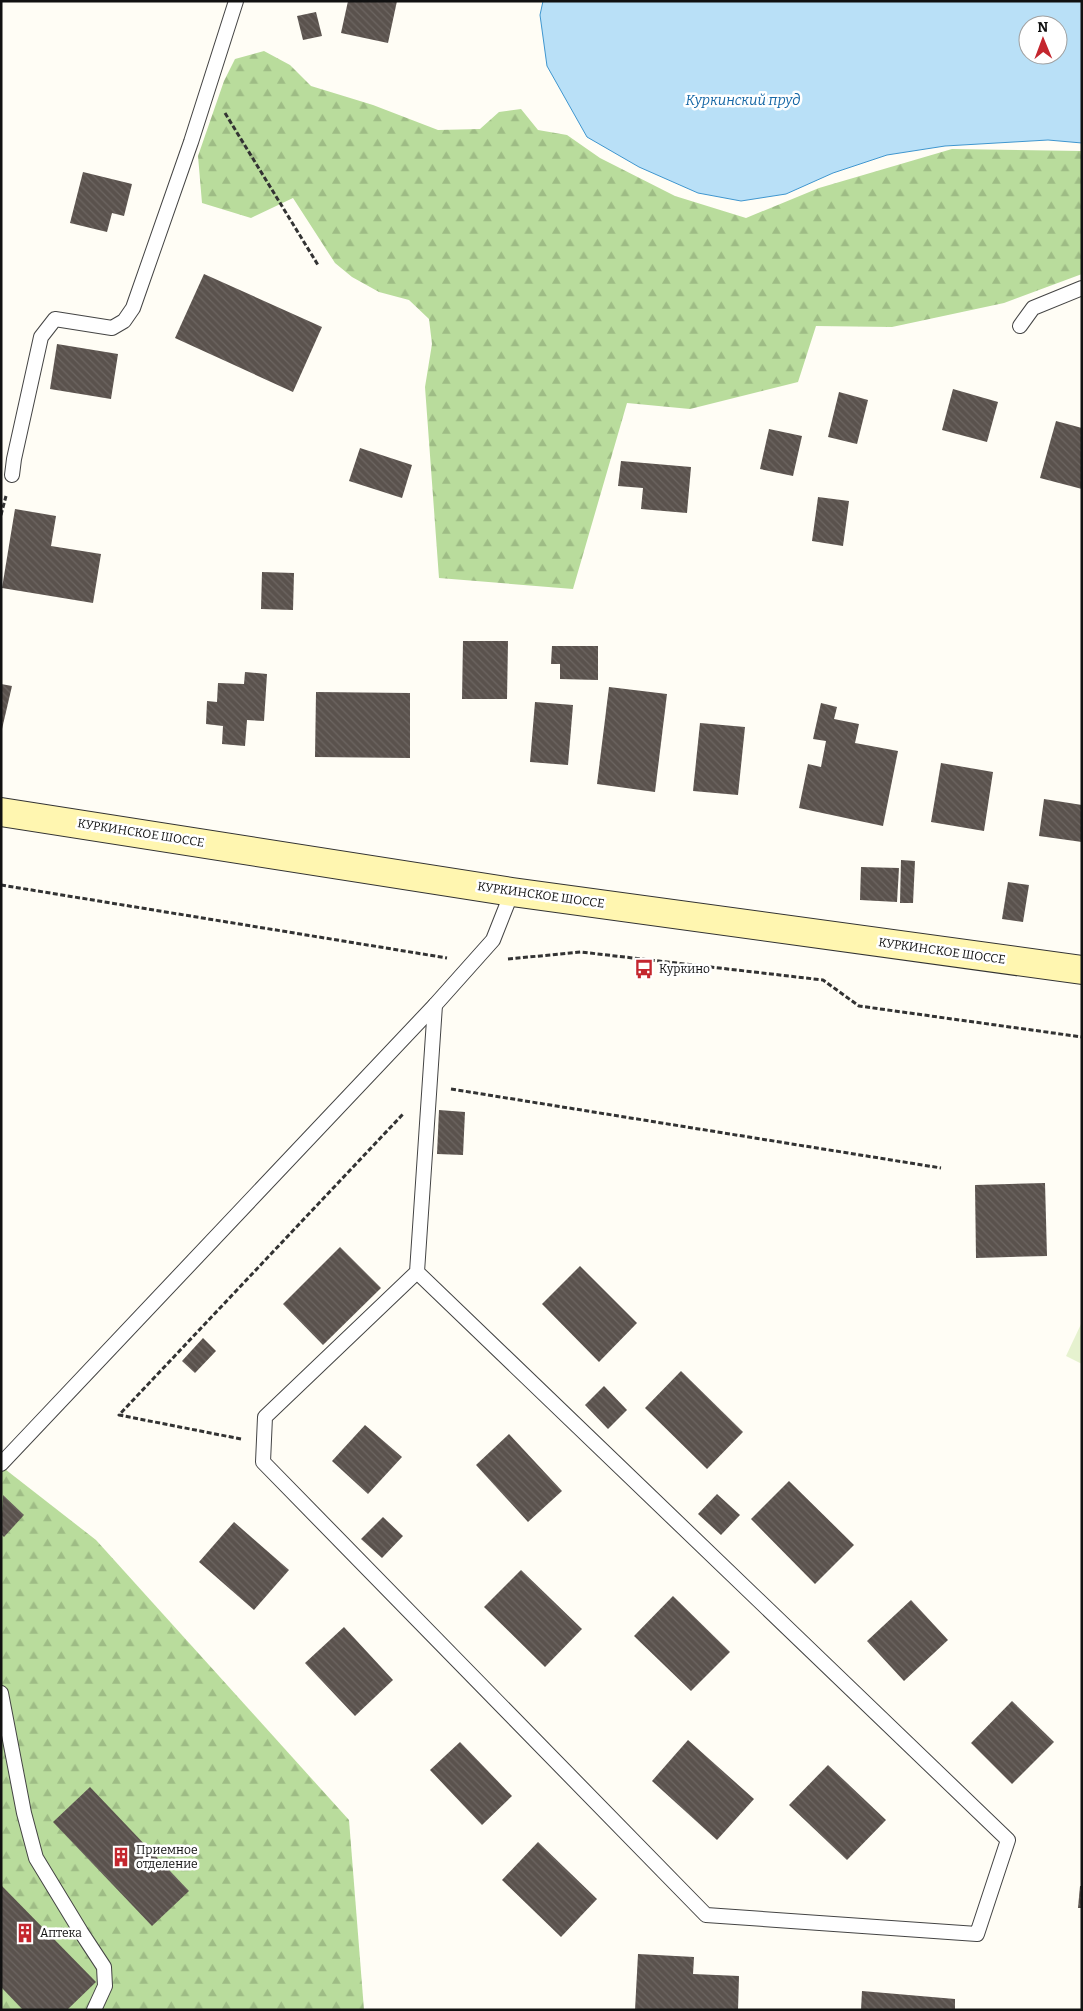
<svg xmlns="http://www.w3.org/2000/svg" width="1083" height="2011" viewBox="0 0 1083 2011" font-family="Bitter,serif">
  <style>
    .forest { fill: url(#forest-firs) }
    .pitch { fill: #e6f2cf }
    .water { fill: #b9e0f7; stroke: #3f96cf; fill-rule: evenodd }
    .building { fill: url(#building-back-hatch) }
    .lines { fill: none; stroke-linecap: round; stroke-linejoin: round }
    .lane-casing { stroke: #444; stroke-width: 16 }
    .secondary-casing { stroke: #333; stroke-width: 30 }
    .path { stroke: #333; stroke-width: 3; stroke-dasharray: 5 2.5; stroke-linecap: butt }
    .lane { stroke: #fff; stroke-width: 14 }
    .secondary { stroke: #fff6b0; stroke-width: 28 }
    .labels { text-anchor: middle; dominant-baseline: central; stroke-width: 5; stroke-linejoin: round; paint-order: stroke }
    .street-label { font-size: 12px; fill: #111; stroke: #fff }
    .poi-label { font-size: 12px; fill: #111; stroke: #fff; text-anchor: start }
    .water-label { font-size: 14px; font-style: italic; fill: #1768a6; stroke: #fff }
  </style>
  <defs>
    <pattern id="forest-firs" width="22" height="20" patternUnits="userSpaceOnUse" patternTransform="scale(1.25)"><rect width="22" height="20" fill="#b9dc9c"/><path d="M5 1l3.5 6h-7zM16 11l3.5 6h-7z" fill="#9ebc85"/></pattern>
    <pattern id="building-back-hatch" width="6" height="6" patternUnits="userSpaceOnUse" patternTransform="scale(1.25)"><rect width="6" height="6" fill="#5a524d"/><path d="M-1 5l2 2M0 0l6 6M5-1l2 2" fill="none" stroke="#6d6662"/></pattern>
  </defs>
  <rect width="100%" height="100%" fill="#fffdf5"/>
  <g class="forest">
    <polygon points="264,51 290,65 311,86 373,105 438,130 480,129 499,112 521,109 538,130 567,135 600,158 675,196 746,218 819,188 952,149 1082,151 1082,274 1004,303 892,327 816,326 798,382 690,409 627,403 573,589 439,578 425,387 432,344 429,319 409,300 379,292 352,277 335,263 293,198 251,218 202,203 198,156 224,81 235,59"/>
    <polygon points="1,1466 96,1540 349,1820 364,2010 1,2010"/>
  </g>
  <polygon class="pitch" points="1082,1322 1082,1364 1066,1356"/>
  <path class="water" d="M543,1h539v142l-34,-3 -103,6 -58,9 -54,18 -47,21 -45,7 -43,-8 -59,-26 -52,-30 -40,-71 -7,-51zM1028,25h30v30h-30z"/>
  <g class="building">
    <polygon points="348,1 397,1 388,43 341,33"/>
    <polygon points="316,12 322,36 303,40 297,16"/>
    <polygon points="83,172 132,184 124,216 112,213 107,232 70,223"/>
    <polygon points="204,274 322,327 293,392 175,338"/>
    <polygon points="57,344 118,354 111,399 50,389"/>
    <polygon points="953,389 998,402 987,442 942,430"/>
    <polygon points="839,392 868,400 857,444 828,437"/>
    <polygon points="1056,421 1082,428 1082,489 1040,478"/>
    <polygon points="769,429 802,436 793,476 760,469"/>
    <polygon points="360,448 412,465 402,498 349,481"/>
    <polygon points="621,461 691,467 687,513 641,509 643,488 618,486"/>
    <polygon points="818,497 849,501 843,546 812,541"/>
    <polygon points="15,509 56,516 51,546 101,554 93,603 2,588"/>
    <polygon points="262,572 294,573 293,610 261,609"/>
    <polygon points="463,641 508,641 507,699 462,699"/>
    <polygon points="552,646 598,646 598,680 560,679 560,664 551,664"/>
    <polygon points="245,672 267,674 264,721 247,720 245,746 222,744 223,726 206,724 207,701 217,702 218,683 244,684"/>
    <polygon points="1,684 12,686 2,729 1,729"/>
    <polygon points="609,687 667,694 655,792 597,784"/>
    <polygon points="316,692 410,693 410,758 315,757"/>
    <polygon points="535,702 573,705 568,765 530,762"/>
    <polygon points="821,703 837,707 834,719 859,724 855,743 898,751 883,826 799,808 808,764 821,767 826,741 813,739"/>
    <polygon points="700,723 745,727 738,795 693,791"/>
    <polygon points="941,763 993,772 984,831 931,822"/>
    <polygon points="1044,799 1082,805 1082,842 1039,836"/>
    <polygon points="901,860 915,861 913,903 900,903"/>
    <polygon points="861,867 899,868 897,902 860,900"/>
    <polygon points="1008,882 1029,885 1023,922 1002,919"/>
    <polygon points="439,1110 465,1112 463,1155 437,1154"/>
    <polygon points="1045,1183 1047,1256 976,1258 975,1185"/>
    <polygon points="340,1247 381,1288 323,1345 283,1304"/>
    <polygon points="580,1266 637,1323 599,1362 542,1304"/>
    <polygon points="203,1338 216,1351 195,1373 182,1361"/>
    <polygon points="681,1371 743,1432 707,1469 645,1408"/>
    <polygon points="604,1386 627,1410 608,1429 585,1405"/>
    <polygon points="365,1425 402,1457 368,1494 332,1461"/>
    <polygon points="509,1434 562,1491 528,1522 476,1465"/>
    <polygon points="789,1481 854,1545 815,1584 751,1519"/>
    <polygon points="717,1494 740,1515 721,1535 698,1514"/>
    <polygon points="3,1495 24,1515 4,1537 1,1534"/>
    <polygon points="383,1517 403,1536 382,1558 361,1539"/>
    <polygon points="234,1522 289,1570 254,1610 199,1562"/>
    <polygon points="521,1570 582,1629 545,1667 484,1607"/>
    <polygon points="673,1596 730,1652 691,1691 634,1636"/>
    <polygon points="911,1600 948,1640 904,1681 867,1641"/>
    <polygon points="344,1627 393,1680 355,1716 305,1663"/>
    <polygon points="1012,1701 1054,1742 1012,1784 971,1743"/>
    <polygon points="688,1740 754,1799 717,1840 652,1781"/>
    <polygon points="460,1742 512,1796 482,1825 430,1770"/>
    <polygon points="828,1765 886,1820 847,1860 789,1805"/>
    <polygon points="90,1787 189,1891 152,1926 53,1822"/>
    <polygon points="538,1842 597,1899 561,1937 502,1880"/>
    <polygon points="1,1885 96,1982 67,2010 23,2010 1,1987"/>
    <polygon points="1080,1886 1082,1886 1082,1908 1078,1908"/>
    <polygon points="638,1954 694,1957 693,1974 739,1976 738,2010 635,2010"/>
    <polygon points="862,1991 955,1999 955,2010 861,2010"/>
  </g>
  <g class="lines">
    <defs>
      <g id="lane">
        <polyline points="1020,326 1033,308 1082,288"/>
        <polyline points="12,475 14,459 41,337 55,319 112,328 124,321 133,308 191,142 236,1"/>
        <polyline points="417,1272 1008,1840 977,1934 706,1915 263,1462 265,1417 417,1272 435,1005"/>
        <polyline points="1,1464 435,1005 493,940 512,892"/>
        <polyline points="1,1693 24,1813 36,1858 81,1932 104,1967 105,1986 94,2010"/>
      </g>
      <polyline id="secondary" points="1,812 512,892 1082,970"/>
    </defs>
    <use href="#lane" class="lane-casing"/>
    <use href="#secondary" class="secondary-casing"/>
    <g class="path">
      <polyline points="225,113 318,265"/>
      <polyline points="1,515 6,496"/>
      <polyline points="1,885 447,958"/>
      <polyline points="508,959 581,952 823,980 859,1006 1082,1037"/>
      <polyline points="451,1089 941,1168"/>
      <polyline points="241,1439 119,1415 404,1113"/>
    </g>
    <use href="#lane" class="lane"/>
    <use href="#secondary" class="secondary"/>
  </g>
  <defs>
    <symbol id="bus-bare" viewBox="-9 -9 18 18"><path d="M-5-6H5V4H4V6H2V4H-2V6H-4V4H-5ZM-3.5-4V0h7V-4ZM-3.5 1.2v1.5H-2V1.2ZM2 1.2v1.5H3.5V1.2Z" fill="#c4262e" stroke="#fff" stroke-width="2.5" paint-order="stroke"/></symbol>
    <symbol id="building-bare" viewBox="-9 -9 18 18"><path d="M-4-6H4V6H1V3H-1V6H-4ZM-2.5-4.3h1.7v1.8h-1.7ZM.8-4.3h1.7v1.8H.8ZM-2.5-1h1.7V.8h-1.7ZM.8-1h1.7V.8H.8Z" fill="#c4262e" stroke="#fff" stroke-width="2.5" paint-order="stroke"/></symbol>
  </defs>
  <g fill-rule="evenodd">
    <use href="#bus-bare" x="630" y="955" width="28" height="28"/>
    <use href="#building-bare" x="107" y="1843" width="28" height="28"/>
    <use href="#building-bare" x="11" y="1919" width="28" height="28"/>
  </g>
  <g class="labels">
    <g class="street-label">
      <text transform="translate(141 833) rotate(9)">КУРКИНСКОЕ ШОССЕ</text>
      <text transform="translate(541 895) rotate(8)">КУРКИНСКОЕ ШОССЕ</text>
      <text transform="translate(942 951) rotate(8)">КУРКИНСКОЕ ШОССЕ</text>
    </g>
    <g class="poi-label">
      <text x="659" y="969">Куркино</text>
      <text x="136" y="1850">Приемное<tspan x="136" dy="14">отделение</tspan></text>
      <text x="40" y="1933">Аптека</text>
    </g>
    <g class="water-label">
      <text x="743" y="100">Куркинский пруд</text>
    </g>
  </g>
  <rect width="1083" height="2011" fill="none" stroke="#111111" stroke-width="5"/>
  <g transform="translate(1043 40) rotate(359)"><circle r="24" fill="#ffffff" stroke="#a0a0a0"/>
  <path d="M0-4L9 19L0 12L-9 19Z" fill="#c4262e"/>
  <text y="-8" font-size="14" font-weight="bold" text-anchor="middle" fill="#111111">N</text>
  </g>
</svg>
